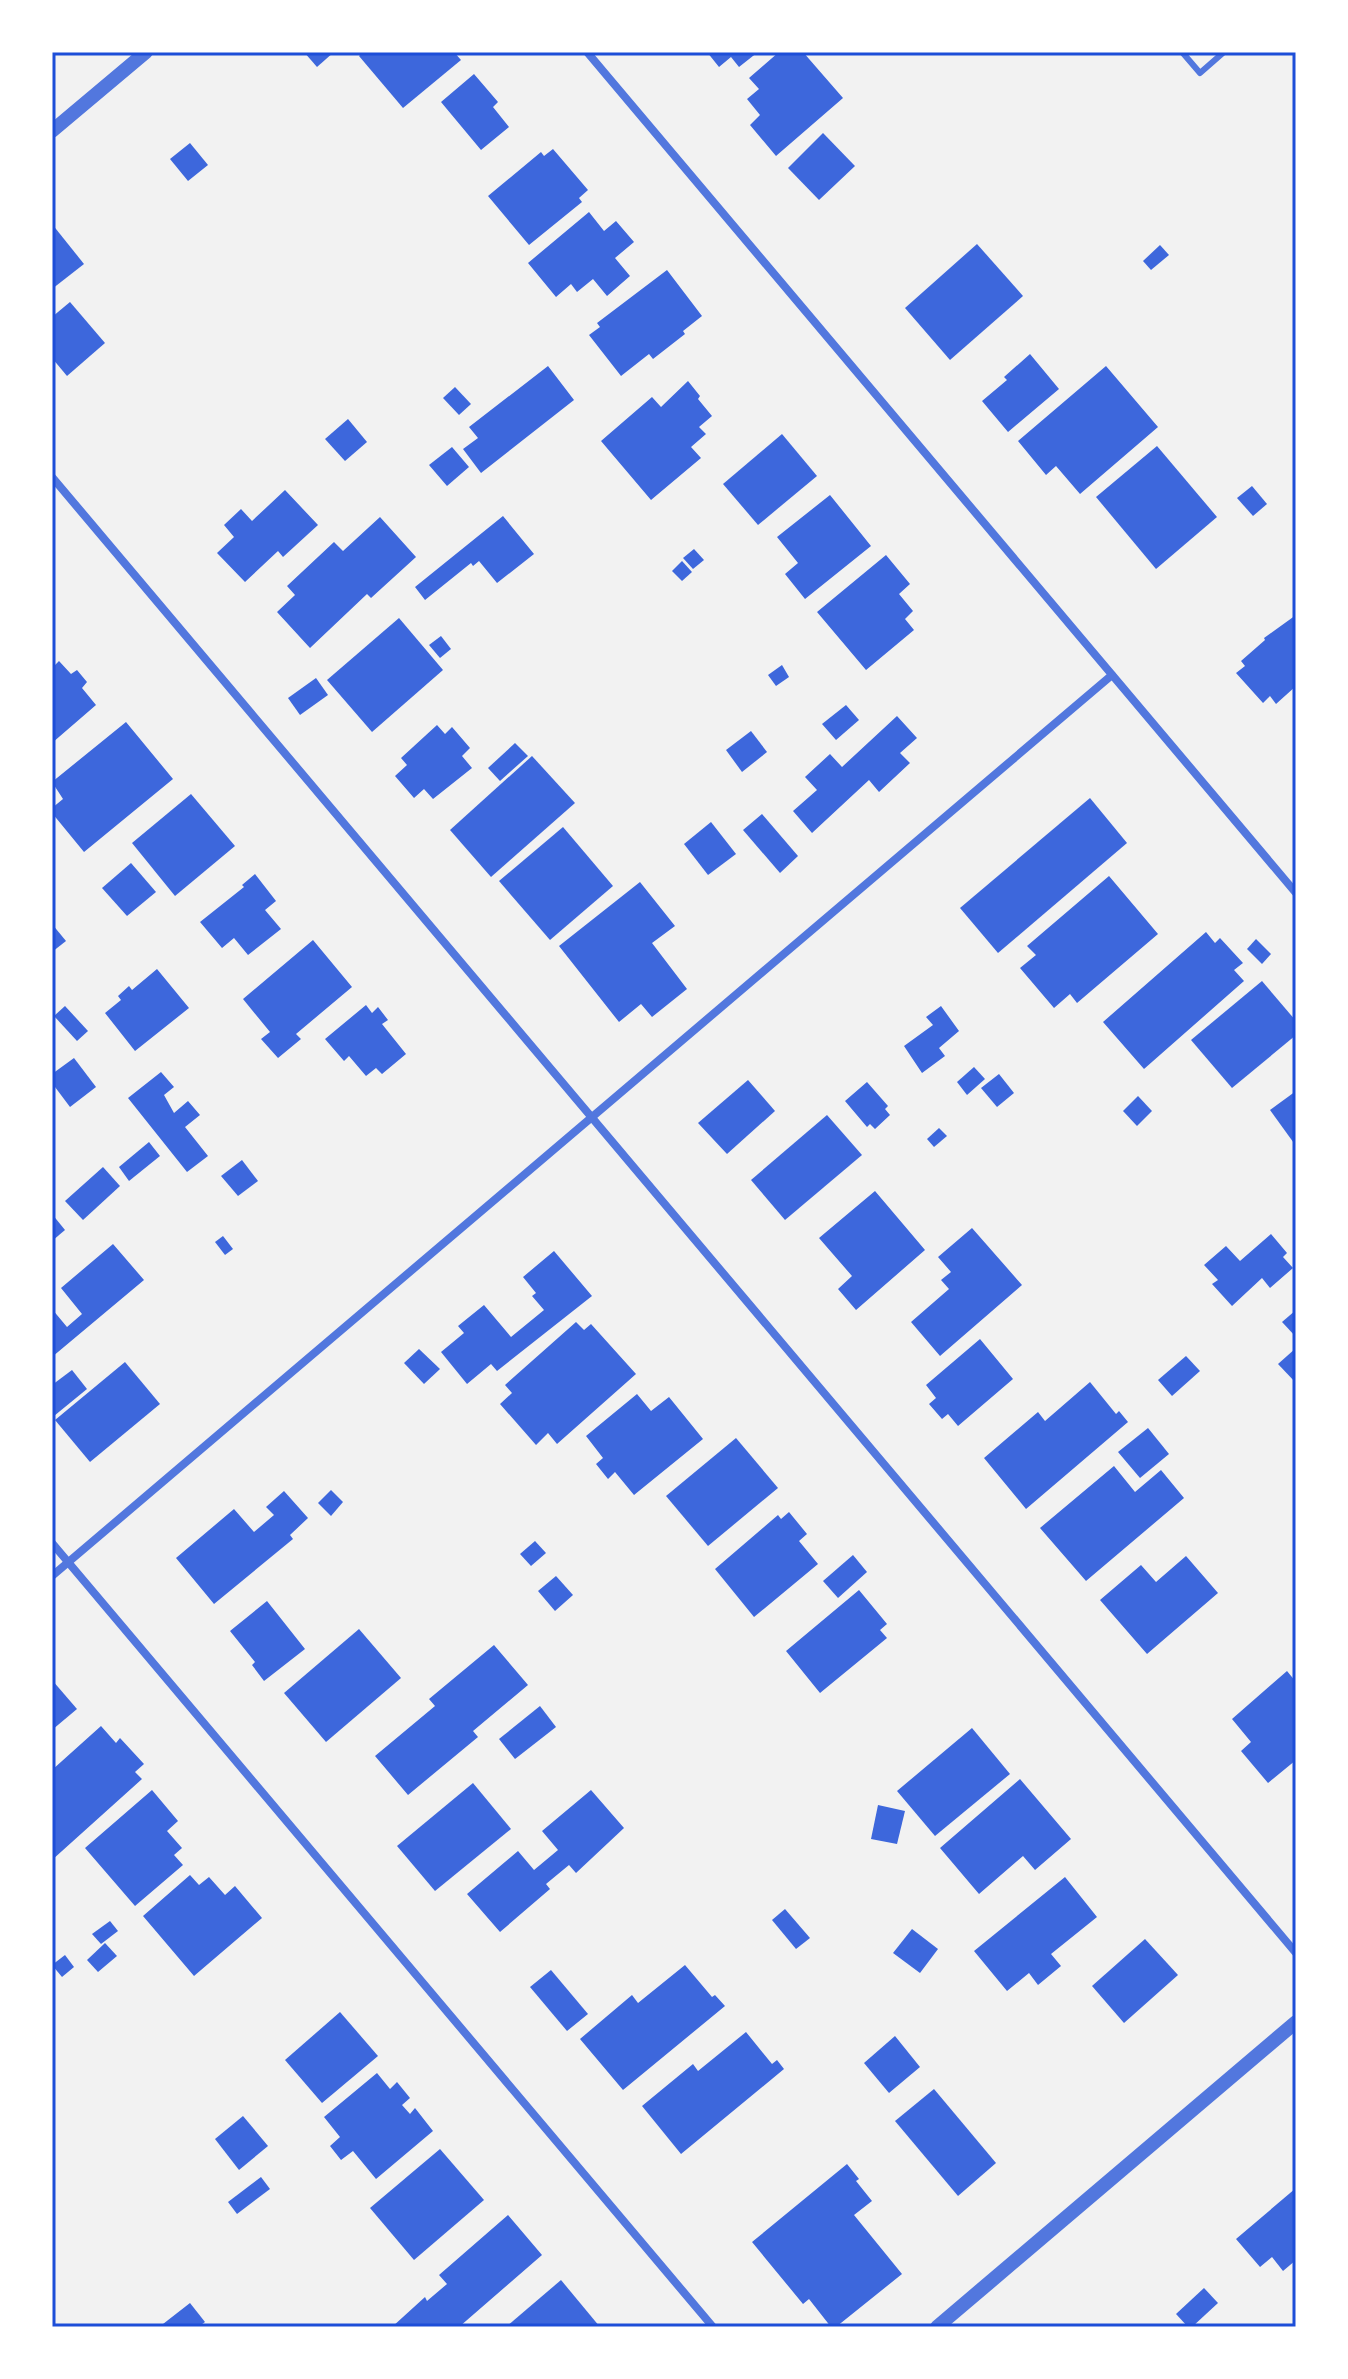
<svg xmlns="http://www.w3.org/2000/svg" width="1348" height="2379" viewBox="0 0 1348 2379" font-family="Ubuntu,sans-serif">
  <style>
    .building { fill: #3d67dc }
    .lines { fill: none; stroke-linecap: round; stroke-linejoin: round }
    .service { stroke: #5277de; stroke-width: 6 }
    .minor { stroke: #5277de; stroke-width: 8 }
    .tertiary { stroke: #5277de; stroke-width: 14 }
    .neatline { fill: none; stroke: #1d4ed8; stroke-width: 3 }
  </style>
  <rect width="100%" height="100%" fill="#f2f2f2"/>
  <g class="building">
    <polygon points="304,52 334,52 317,67"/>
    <polygon points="363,52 454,52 461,60 403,108 359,56"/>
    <polygon points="707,52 758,52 739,67 731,57 719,67"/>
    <polygon points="779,52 803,52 843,98 776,156 750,125 760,115 747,99 759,89 749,78"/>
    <polygon points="474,74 498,102 493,107 509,127 481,150 441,102"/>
    <polygon points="823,133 855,166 819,200 788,168"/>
    <polygon points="190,143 208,165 188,181 170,159"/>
    <polygon points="553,149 588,190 579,198 582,202 529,245 488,196 541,152 544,156"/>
    <polygon points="589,212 604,231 616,221 634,242 615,258 630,276 607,296 593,279 577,292 571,284 556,297 528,263"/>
    <polygon points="52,224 84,264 52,289"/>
    <polygon points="977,244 1023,296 950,360 905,308"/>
    <polygon points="1160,245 1169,255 1151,270 1143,261"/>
    <polygon points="667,270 702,316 683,331 685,334 653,359 649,354 621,376 589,335 600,327 597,323"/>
    <polygon points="70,302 105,343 67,376 52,358 52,317"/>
    <polygon points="1030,354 1059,389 1008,432 982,401 1007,380 1004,377"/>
    <polygon points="548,366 574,400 481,473 463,449 478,438 469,427"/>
    <polygon points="1106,366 1158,427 1080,494 1056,466 1046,475 1018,441"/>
    <polygon points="688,381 700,396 698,399 712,416 699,427 706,434 691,447 701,458 651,500 601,441 652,397 661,407"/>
    <polygon points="455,387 471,404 459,415 443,398"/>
    <polygon points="348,419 367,442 345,461 325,439"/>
    <polygon points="782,434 817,476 758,525 723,484"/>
    <polygon points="1157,446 1217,517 1156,569 1096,497"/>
    <polygon points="452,447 469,467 447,486 429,465"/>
    <polygon points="1252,486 1267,504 1253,516 1237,498"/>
    <polygon points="285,490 318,525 283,557 278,551 245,582 217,553 234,537 224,525 241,509 252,521"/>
    <polygon points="830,495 871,546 805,599 785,574 798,563 777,537"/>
    <polygon points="503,516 534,554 497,583 479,561 473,566 471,563 425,600 415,587"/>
    <polygon points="380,517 416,557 371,598 367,594 310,648 277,612 295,595 287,586 334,542 343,551"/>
    <polygon points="694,549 704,560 693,569 683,558"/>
    <polygon points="886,555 910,584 899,594 913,611 905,619 914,630 866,670 817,612"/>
    <polygon points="682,561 692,572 682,581 672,571"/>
    <polygon points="1296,615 1296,686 1276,704 1270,696 1263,703 1236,673 1245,666 1241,661 1265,640 1264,638"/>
    <polygon points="399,618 443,670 372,732 327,680"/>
    <polygon points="441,636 451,649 440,658 429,645"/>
    <polygon points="59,661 71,674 77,670 87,682 82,688 96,705 52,743 52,668"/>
    <polygon points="782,665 789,677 776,686 768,675"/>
    <polygon points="316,678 328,695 300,715 288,698"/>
    <polygon points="846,705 859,720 836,740 822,724"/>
    <polygon points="897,716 917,738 900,753 910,763 879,792 869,780 812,833 793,811 817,790 805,777 830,754 842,767"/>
    <polygon points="126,722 173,779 84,852 52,813 52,808 63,799 52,782"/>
    <polygon points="437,725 445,734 452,727 470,748 462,756 472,768 433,799 424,789 414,798 395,776 407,765 401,758"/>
    <polygon points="751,731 767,752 742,772 726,750"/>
    <polygon points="515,743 528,756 500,781 488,768"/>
    <polygon points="532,756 575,803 491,877 450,830"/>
    <polygon points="191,794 235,846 175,896 132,843"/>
    <polygon points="1090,798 1127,843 998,953 960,908"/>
    <polygon points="762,814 798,856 780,873 743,830"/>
    <polygon points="711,822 736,854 708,875 684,844"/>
    <polygon points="563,827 613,886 550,940 499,881"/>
    <polygon points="131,863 156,892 127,916 102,888"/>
    <polygon points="255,874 276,901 265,910 281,929 248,955 234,938 222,948 200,922 244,887 242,885"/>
    <polygon points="1109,876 1158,934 1077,1003 1070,994 1054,1008 1020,968 1036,955 1027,946"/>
    <polygon points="640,882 675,926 652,943 687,989 652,1017 641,1004 619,1022 559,946"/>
    <polygon points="52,924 66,941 52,952"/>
    <polygon points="1206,932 1215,943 1220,938 1243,963 1234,970 1244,981 1144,1069 1103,1022"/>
    <polygon points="1256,939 1271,954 1262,964 1247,949"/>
    <polygon points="313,940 352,987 296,1034 301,1039 278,1058 261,1039 270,1032 243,999"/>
    <polygon points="157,969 189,1008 135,1051 105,1013 121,1000 118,996 129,986 132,990"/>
    <polygon points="1262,981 1296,1021 1296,1035 1232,1088 1191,1040"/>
    <polygon points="366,1005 372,1013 378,1007 388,1020 382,1024 406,1054 382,1074 376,1068 366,1076 349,1056 344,1061 325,1039"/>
    <polygon points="65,1006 88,1031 77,1041 54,1016"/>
    <polygon points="941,1006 959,1031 939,1048 945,1056 922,1073 904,1046 933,1025 926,1017"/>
    <polygon points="74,1058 96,1087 70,1107 52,1083 52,1074"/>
    <polygon points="974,1067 985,1079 967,1095 957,1082"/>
    <polygon points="161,1072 174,1087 164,1095 174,1113 188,1101 200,1115 185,1127 208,1156 187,1172 128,1098"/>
    <polygon points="999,1074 1014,1093 997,1107 981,1088"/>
    <polygon points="748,1080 775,1111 727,1154 698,1123"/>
    <polygon points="867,1082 888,1106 885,1109 890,1115 875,1129 870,1124 867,1127 845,1101"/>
    <polygon points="1296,1091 1296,1146 1270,1110"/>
    <polygon points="1138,1096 1152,1111 1137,1126 1123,1111"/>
    <polygon points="827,1115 862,1155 785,1220 751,1180"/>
    <polygon points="939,1128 947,1136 934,1147 927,1139"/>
    <polygon points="149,1142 160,1156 129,1181 119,1167"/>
    <polygon points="242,1160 258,1181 238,1196 221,1176"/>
    <polygon points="103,1167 120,1186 83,1220 65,1201"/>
    <polygon points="875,1191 925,1250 856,1310 838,1289 852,1276 819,1238"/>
    <polygon points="52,1214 65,1230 52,1241"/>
    <polygon points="972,1228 1022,1285 940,1356 911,1322 949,1289 941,1280 951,1272 938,1257"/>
    <polygon points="1271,1234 1287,1253 1283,1257 1293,1268 1270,1288 1262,1278 1232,1306 1212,1284 1218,1280 1204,1265 1226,1246 1240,1261"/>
    <polygon points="223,1236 233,1249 225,1255 215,1242"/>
    <polygon points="113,1244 144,1280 52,1357 52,1309 67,1327 82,1314 61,1288"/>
    <polygon points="554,1251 592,1296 497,1371 491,1364 467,1384 441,1352 464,1333 458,1326 484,1305 511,1337 544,1310 532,1296 536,1293 523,1277"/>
    <polygon points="1296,1310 1296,1337 1282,1322"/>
    <polygon points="576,1322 584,1330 591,1324 636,1374 557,1444 548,1433 536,1445 500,1404 512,1393 505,1385"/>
    <polygon points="980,1339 1013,1379 958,1426 948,1414 942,1419 929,1404 936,1398 926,1385"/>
    <polygon points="1296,1348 1296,1383 1278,1364"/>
    <polygon points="419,1349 440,1369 424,1384 404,1363"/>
    <polygon points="1186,1356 1200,1371 1172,1396 1158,1380"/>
    <polygon points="125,1362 160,1404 90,1462 55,1420"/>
    <polygon points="72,1370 87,1389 54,1416 52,1385"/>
    <polygon points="1090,1382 1116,1414 1119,1411 1128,1422 1026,1509 984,1458 1038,1412 1045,1421"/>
    <polygon points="637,1394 651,1411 669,1397 703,1439 634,1495 615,1472 608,1479 596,1464 603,1458 586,1436"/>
    <polygon points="1148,1428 1169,1454 1140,1478 1118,1452"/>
    <polygon points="736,1438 778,1488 708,1546 666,1496"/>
    <polygon points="1114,1466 1135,1492 1161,1470 1184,1498 1086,1581 1040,1528"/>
    <polygon points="331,1490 343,1502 331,1516 318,1503"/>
    <polygon points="284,1491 308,1518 290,1535 293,1539 214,1604 176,1558 234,1509 254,1532 274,1515 266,1507"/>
    <polygon points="789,1512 807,1534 799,1541 818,1564 754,1617 715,1569 778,1515 781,1519"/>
    <polygon points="535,1541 546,1553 531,1566 520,1554"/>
    <polygon points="853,1555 867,1572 838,1598 823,1581"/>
    <polygon points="1186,1556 1218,1593 1147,1654 1100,1600 1141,1565 1156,1582"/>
    <polygon points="556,1576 573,1595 555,1611 538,1591"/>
    <polygon points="859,1590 887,1624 880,1630 887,1638 820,1693 786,1651"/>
    <polygon points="267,1601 305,1649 264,1681 252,1665 255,1662 230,1631"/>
    <polygon points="359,1629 401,1678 326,1742 284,1693"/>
    <polygon points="494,1645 528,1685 473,1731 478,1737 408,1795 375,1756 435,1706 429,1699"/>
    <polygon points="1287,1671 1296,1682 1296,1760 1268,1783 1241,1751 1251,1742 1232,1719"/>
    <polygon points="52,1680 77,1709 52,1730"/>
    <polygon points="540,1706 556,1727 515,1759 499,1739"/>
    <polygon points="101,1726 116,1743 120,1738 144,1764 135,1772 142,1779 52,1860 52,1770"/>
    <polygon points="972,1728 1010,1774 935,1836 897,1791"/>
    <polygon points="1020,1779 1071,1839 1035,1870 1023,1856 979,1894 940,1848"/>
    <polygon points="473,1783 511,1829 435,1891 397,1846"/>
    <polygon points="152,1790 178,1821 167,1831 182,1848 174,1855 183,1865 135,1906 85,1848"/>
    <polygon points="591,1790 624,1828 576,1873 569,1865 546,1884 550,1889 500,1932 467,1894 518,1851 534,1870 558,1850 542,1831"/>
    <polygon points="878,1805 905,1811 897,1844 871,1839"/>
    <polygon points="190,1875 199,1885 209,1877 225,1895 235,1886 262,1918 194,1976 143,1916"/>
    <polygon points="1065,1877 1097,1917 1051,1954 1061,1966 1038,1985 1029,1973 1007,1991 974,1951"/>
    <polygon points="785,1909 810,1938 796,1949 772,1920"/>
    <polygon points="110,1921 118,1931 101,1944 92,1934"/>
    <polygon points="912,1929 938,1949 920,1973 893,1953"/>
    <polygon points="1145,1939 1178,1975 1124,2023 1092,1986"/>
    <polygon points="105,1943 117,1956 98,1972 87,1960"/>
    <polygon points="65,1955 74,1967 62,1977 52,1965"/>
    <polygon points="685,1965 712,1997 715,1995 725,2006 623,2090 580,2039 632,1995 638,2003"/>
    <polygon points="551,1970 588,2014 567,2031 530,1987"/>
    <polygon points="340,2012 378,2056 322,2103 285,2060"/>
    <polygon points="746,2032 772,2064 777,2060 784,2069 681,2154 642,2106 693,2064 698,2071"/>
    <polygon points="895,2036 920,2067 889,2093 864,2063"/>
    <polygon points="377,2073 390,2089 397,2082 410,2098 402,2105 410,2114 415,2108 433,2131 376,2179 353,2151 341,2160 330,2146 340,2137 324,2117"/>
    <polygon points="934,2089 996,2163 958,2196 895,2121"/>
    <polygon points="243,2116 268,2146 239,2170 215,2139"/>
    <polygon points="440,2149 484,2200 414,2260 370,2208"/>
    <polygon points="847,2164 859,2179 856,2181 872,2201 854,2215 902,2274 836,2327 831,2327 809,2299 803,2304 752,2242"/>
    <polygon points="261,2177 270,2189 237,2214 228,2202"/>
    <polygon points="1296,2188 1296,2260 1283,2271 1272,2257 1260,2267 1236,2239"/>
    <polygon points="508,2215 542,2255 459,2327 392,2327 425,2297 427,2301 447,2284 439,2275"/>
    <polygon points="561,2280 600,2327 506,2327"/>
    <polygon points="1204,2288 1218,2303 1192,2327 1188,2327 1176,2314"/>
    <polygon points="190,2303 205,2322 198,2327 166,2327 163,2324"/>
  </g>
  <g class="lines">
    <polyline class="service" points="1182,52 1200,73 1224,52"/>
    <g class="minor">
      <polyline points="587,52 1296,893"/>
      <polyline points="52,477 1296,1953"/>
      <polyline points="52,1543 713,2327"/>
      <polyline points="52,1576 1112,675"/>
    </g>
    <g class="tertiary">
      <polyline points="52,131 146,52"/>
      <polyline points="937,2327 1296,2022"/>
    </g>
  </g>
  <rect width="1348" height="2379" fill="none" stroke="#ffffff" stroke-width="108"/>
  <rect x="54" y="54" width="1240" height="2271" class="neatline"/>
</svg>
